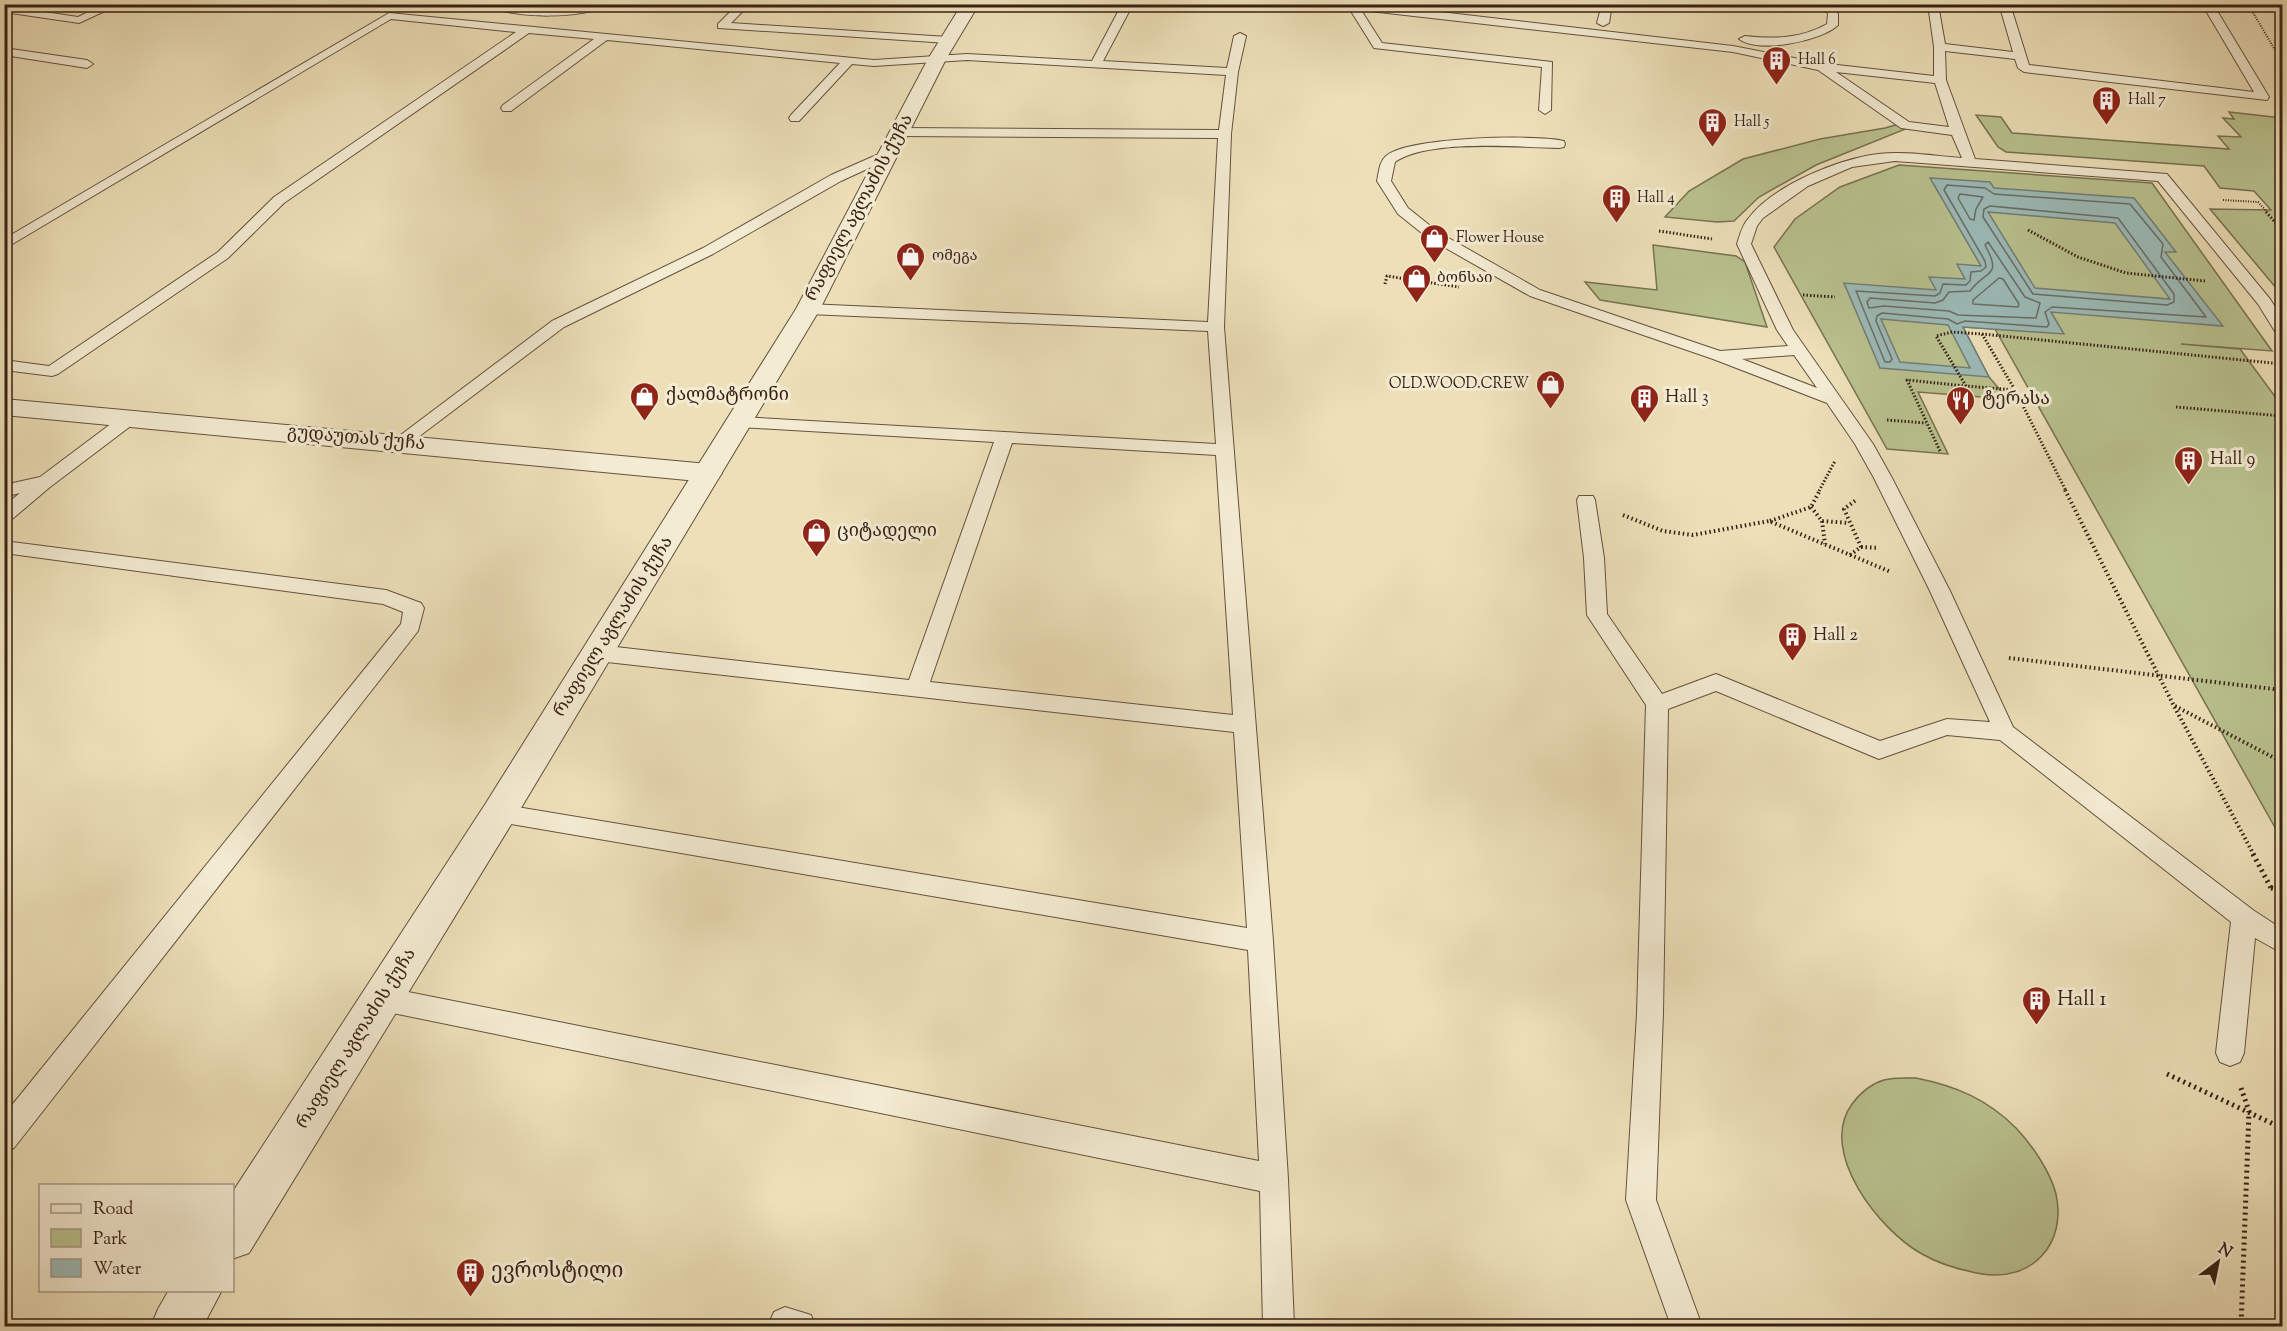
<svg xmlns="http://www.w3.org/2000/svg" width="2287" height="1331" viewBox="0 0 2287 1331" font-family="'Sorts Mill Goudy','Noto Serif Georgian',serif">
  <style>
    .green { fill: #b9c28f; stroke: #787252; stroke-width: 1.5 }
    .water { fill: #9cbbb8; stroke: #747d76; stroke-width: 1.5; fill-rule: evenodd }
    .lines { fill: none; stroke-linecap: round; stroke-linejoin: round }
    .shore { stroke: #6a6e66; stroke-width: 1.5 }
    .service-casing { stroke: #65513d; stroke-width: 2 }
    .minor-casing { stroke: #65513d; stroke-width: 2 }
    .tertiary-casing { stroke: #65513d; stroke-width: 2 }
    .path-far3 { stroke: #382114; stroke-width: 2; stroke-dasharray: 1 1.5; stroke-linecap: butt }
    .path-far2 { stroke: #382114; stroke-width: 3; stroke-dasharray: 1.5 2; stroke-linecap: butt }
    .path-far1 { stroke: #382114; stroke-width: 4; stroke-dasharray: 1.5 3; stroke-linecap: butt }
    .path { stroke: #382114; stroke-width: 5; stroke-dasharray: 2 4; stroke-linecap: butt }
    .service { fill: #f3ebd2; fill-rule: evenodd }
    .minor { fill: #f3ebd2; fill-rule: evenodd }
    .tertiary { fill: #f3ebd2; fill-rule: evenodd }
    .labels { text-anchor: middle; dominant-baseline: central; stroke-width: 6; stroke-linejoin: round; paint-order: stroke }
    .far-poi-label { font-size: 15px; fill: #382114; stroke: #f3ebd2; text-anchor: start }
    .street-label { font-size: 18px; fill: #382114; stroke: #f3ebd2 }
    .poi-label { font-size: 18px; fill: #382114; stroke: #f3ebd2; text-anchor: start }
    .near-poi-label { font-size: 21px; fill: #382114; stroke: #f3ebd2; text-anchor: start }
  </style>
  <rect width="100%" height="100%" fill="#ede0b9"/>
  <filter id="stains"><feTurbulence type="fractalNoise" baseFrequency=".00333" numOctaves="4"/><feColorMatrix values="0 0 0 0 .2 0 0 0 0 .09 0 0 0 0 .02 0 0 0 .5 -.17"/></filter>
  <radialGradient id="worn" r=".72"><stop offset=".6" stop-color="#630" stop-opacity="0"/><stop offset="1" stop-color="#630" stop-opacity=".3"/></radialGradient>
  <g class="green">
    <polygon points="2229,112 2282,118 2282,295 2210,209 2271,210 2254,191 2220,188 2204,166 2006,152 1998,147 1976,115 2001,117 2012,133 2229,149 2218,136 2241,137 2223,118 2234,119"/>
    <polygon points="1906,122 1913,126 1816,165 1759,197 1734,221 1717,222 1665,217 1689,191 1743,159 1820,139 1885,128"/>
    <polygon points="1899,165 2152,183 2272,351 2181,344 2240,349 2282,406 2282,840 1995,329 1963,327 1989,377 2008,399 1918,392 1948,454 1887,449 1774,247 1795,219 1840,187"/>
    <polygon points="1653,245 1736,256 1745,262 1767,327 1600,300 1585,282 1657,290"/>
    <path d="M1916,1078c40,8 71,21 100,50 16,17 34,43 40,66 11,50 -24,88 -74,80 -22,-4 -41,-9 -60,-20 -42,-23 -105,-102 -70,-150 9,-12 18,-20 32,-24 10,-3 22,-2 32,-2z"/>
  </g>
  <path class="water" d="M1930,178l60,4 4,6 140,10 42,54h-11l58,74 -172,-14 13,22 -101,-7 26,50 -109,-9 -36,-85 92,7 -7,-13 36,2 -8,-15 24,2zM1988,212l127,11 55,76 -135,-11zM1881,319l67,6 22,43 -70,-6z"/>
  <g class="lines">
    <g class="shore">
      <polygon points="1947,185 1985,188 1994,194 2130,204 2163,244 2161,257 2206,317 2052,307 2045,312 2049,324 2047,327 1965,321 1957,324 1948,319 1882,313 1877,316 1876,321 1892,359 1890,362 1885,362 1856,291 1935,296 1940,293 1943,284 1966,285 1970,281 1971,272 1981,271 1986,267 1985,261 1944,190"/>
      <polygon points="1960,194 1983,197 1976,209 1974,220 1970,219 1958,198"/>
      <polygon points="1990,206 2118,218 2174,294 2174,302 2167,305 2033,294 1983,217 1984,209"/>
      <path d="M1988,242l37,55 15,6 -4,15 -78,-3 -9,-4 -65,-5 -15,2 -2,-6 3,-4 65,5 8,-3 6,-8 21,-1c16,-22 33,-13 15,-46z"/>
      <polygon points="1999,278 2003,279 2019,304 2018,307 1973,304 1973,300"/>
    </g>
    <defs>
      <g id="service">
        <polygon points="105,4 120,4 79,23 4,12 4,6 78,17"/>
        <polygon points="156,4 168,4 160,9 156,8"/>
        <path d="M487,4l46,5 77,-5c-22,15 -101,16 -123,0z"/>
        <polygon points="738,4 750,4 731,23 948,37 954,40 948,43 718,28 718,24"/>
        <path d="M1122,4h11l-30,57 124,7 7,-32 6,-3 6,3 -8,36 -7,62 -7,193 49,614 15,238 6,147h-31l-3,-135 -877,-180 -9,-4 -4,-8 4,-8 9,-4 876,174 -11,-211 -749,-128 -8,-2 -4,-7 4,-7 8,-2 748,124 -13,-196 -636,-71 -7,-3 -3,-5 3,-5 7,-3 311,35 85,-238 -254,-15 -6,-1 -3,-4 3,-4 6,-1 476,27 -8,-113 -400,-17 -8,-5 8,-5 400,18 10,-184 -318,-2 -6,-4 6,-4 319,2 7,-55 -259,-15 -93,6 -22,-2 -53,57h-8l-2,-3 2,-3 49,-52 -233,-23 -96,71h-8l-2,-3 2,-3 91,-66 -65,-6 -245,170 -56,55 -170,116 -6,2 -48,-6v-10l45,6 169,-114 56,-55 242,-165 -125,-13 -387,230v-10l385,-226 485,47 93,-6 125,7zM1012,443l204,12 17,260 -303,-33z"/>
        <path d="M1334,4h38l361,42 87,17 114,13v-29l-6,-43h10l7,40 68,8 -14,-48h11l19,61 225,27 -52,-88h11l56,93 -2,3 -243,-28 -6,-4 -3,-9 -70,-8 1,29 29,79 192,15 103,125 12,19v17l-6,-2 -18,-29 -100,-123 -263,-20 -43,6 -44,19 -45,32 -6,8 -6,18 42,86 80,114 19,34 58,113 63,136 240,183 29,19v24l-27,-15 -11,115 -4,9 -10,4 -10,-4 -4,-9 15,-131 -231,-182 -53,-5 -68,24 -163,-68 -48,18 -5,304 -7,187 46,126h-31l-45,-126 11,-187 9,-308 -59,-90 -3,-57 -7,-58 2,-4h14l2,4 9,58 3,56 55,80 54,-20 164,67 67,-22 43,3 -60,-131 -56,-113 -19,-34 -28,-41 -114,-44 -183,-63 -102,-58 -30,-24 -21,-33c2,-9 2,-19 9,-25 21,-19 150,-22 178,-15l1,3 -1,3 -5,1c-42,-1 -130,-9 -164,14l-4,19 17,27 30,24 102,58 180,61 68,-5 -11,-16 -40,-86c3,-9 5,-18 11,-25 24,-33 90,-60 130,-65 28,-3 56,2 84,4l-10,-23 -51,-7 -83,-58 -85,-18 -372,-42 21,33 170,19 -1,48 -6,4 -6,-4 3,-43 -168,-19 -25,-40zM1836,72l99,11 14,44 -40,-5zM1794,355l23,33 -75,-29z"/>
        <polygon points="1602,4 1612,4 1609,23 1603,26 1597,23"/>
        <path d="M1821,4h11l6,10v11c-16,16 -80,29 -99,14l6,-3c29,3 55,3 82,-12l1,-10z"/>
        <polygon points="4,48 87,60 93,64 87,68 4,55"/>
        <polygon points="888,150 895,154 893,157 841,181 713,254 564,327 405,447 393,447 390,443 552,321 703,248 831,175"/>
        <polygon points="130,413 136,414 139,418 136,422 50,487 11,520 4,522 4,506 20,493 4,497 4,485 40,477 124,414"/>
        <polygon points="4,541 386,590 421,603 424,608 418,631 14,1148 4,1152 4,1115 401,624 403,612 383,604 4,553"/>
        <polygon points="785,1307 811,1315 815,1326 771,1326 769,1323 774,1312"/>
      </g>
      <polygon id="minor" points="4,399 708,464 718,467 722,473 718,479 708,482 4,415"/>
      <g id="tertiary">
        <polygon points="962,4 979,4 946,59 820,309 512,823 249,1253 232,1259 232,1193 486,803 796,309 928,59"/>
        <polygon points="169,1290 222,1290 203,1326 151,1326 158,1309"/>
      </g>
    </defs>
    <use href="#service" class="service-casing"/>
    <use href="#minor" class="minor-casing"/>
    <use href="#tertiary" class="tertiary-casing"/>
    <g class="path-far3">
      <polyline points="2248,4 2282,62"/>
      <polyline points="2223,200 2258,202 2268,213"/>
    </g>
    <g class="path-far2">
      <polyline points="2266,212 2282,230"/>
      <polyline points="2028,230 2078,257 2126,273 2205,281"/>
      <polyline points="1659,231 1712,239"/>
      <polyline points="1385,284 1387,276 1459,287"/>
      <polyline points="1803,295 1835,297"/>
      <polyline points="1982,334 2015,390 2066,491"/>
      <polyline points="2015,390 1966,386 1936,336 1952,332 1982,334 2282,364"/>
      <polyline points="2176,407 2282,416"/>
      <polyline points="1887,420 1926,423"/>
      <polyline points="1940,451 1907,380 1965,386"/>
      <polyline points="1819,491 1835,461"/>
    </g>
    <g class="path-far1">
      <polyline points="2065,490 2174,706 2254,855"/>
      <polyline points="1811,507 1822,521 1849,523"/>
      <polyline points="1623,515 1663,531 1693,535 1769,521 1891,572"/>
      <polyline points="1770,521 1811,507 1820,490"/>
      <polyline points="1822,521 1825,544"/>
      <polyline points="1861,547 1879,548"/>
      <polyline points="1850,555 1861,547 1844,509 1856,500"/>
      <polyline points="2009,658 2282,690"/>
      <polyline points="2175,706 2282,762"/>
    </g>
    <g class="path">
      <polyline points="2253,854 2271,888"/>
      <polyline points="2271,888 2282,890"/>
      <polyline points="2167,1074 2282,1128"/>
      <polyline points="2241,1088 2249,1111 2241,1326"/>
    </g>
    <use href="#service" class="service"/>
    <use href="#minor" class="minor"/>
    <use href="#tertiary" class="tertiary"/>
  </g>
  <defs>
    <symbol id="building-pin" viewBox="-11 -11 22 30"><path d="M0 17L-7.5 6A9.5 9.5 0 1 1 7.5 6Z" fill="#8f2418" stroke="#f3ebd2"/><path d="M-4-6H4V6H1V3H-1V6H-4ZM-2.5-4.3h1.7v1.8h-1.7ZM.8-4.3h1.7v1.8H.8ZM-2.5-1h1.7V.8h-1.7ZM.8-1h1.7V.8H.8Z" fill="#fff"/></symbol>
    <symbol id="shop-pin" viewBox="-11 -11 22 30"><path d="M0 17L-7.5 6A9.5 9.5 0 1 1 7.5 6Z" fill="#8f2418" stroke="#f3ebd2"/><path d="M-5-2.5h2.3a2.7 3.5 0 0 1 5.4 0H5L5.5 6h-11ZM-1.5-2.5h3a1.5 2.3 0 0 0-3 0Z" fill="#fff"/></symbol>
    <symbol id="restaurant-pin" viewBox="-11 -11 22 30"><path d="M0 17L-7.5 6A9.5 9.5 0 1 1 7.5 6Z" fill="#8f2418" stroke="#f3ebd2"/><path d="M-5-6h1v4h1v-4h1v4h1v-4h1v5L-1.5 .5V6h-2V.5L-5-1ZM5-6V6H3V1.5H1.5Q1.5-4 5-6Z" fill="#fff"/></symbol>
  </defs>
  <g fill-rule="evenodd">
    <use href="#building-pin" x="1760" y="44" width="33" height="45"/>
    <use href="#building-pin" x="2090" y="84" width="33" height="45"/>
    <use href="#building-pin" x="1696" y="106" width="33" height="45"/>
    <use href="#building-pin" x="1600" y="182" width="33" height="45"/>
    <use href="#shop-pin" x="1418" y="222" width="33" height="45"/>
    <use href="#shop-pin" x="894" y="240" width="33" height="45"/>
    <use href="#shop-pin" x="1400" y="262" width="33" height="45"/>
    <use href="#shop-pin" x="1534" y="368" width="33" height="45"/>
    <use href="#shop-pin" x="628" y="380" width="33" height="45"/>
    <use href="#building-pin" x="1628" y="382" width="33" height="45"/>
    <use href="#restaurant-pin" x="1944" y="384" width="33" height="45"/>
    <use href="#building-pin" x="2172" y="444" width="33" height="45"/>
    <use href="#shop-pin" x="800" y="516" width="33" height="45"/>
    <use href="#building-pin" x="1776" y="620" width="33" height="45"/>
    <use href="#building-pin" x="2020" y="984" width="33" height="45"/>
    <use href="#building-pin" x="454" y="1256" width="33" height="45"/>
  </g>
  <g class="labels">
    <g class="far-poi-label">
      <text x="1798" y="60">Hall 6</text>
      <text x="2128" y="100">Hall 7</text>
      <text x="1734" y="122">Hall 5</text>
      <text x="1637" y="198">Hall 4</text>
      <text x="1456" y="238">Flower House</text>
      <text x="932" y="256">ომეგა</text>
      <text x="1437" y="278">ბონსაი</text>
      <text x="1529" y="384" text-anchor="end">OLD.WOOD.CREW</text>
    </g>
    <g class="street-label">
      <text transform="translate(860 208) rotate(-62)">რაფიელ აგლაძის ქუჩა</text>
      <text transform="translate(356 439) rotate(5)">გუდაუთას ქუჩა</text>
      <text transform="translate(614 627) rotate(-58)">რაფიელ აგლაძის ქუჩა</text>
      <text transform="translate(357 1039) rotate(-58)">რაფიელ აგლაძის ქუჩა</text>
    </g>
    <g class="poi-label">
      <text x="666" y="396">ქალმატრონი</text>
      <text x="1665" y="398">Hall 3</text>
      <text x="1982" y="400">ტერასა</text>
      <text x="2210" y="460">Hall 9</text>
      <text x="837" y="532">ციტადელი</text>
      <text x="1813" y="636">Hall 2</text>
    </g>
    <g class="near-poi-label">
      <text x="2057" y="1000">Hall 1</text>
      <text x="491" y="1272">ევროსტილი</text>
    </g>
  </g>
  <rect width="2287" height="1331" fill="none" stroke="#ede0b9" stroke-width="24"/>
  <rect x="6" y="6" width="2275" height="1319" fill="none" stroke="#382114" stroke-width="3"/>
  <rect x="12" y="12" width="2263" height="1307" fill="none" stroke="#382114" stroke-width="1.5"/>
  <rect x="39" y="1184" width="195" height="108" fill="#f3ebd2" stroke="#a89a86" stroke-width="1.5"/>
  <rect x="51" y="1204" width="30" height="9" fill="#f3ebd2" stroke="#a89a86" stroke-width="1.5"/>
  <text x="93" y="1214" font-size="18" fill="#382114">Road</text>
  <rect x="51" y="1229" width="30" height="18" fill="#b9c28f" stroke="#a89a86" stroke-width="1.5"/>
  <text x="93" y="1244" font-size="18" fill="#382114">Park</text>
  <rect x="51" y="1259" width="30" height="18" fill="#9cbbb8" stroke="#a89a86" stroke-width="1.5"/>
  <text x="93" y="1274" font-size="18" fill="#382114">Water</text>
  <g transform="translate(2218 1262) rotate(32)" stroke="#f3ebd2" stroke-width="4.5" paint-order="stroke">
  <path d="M0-4.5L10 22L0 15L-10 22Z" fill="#382114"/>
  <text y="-9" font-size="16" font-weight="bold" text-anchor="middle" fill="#382114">N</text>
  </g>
  <rect width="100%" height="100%" filter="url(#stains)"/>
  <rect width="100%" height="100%" fill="url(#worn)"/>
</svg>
